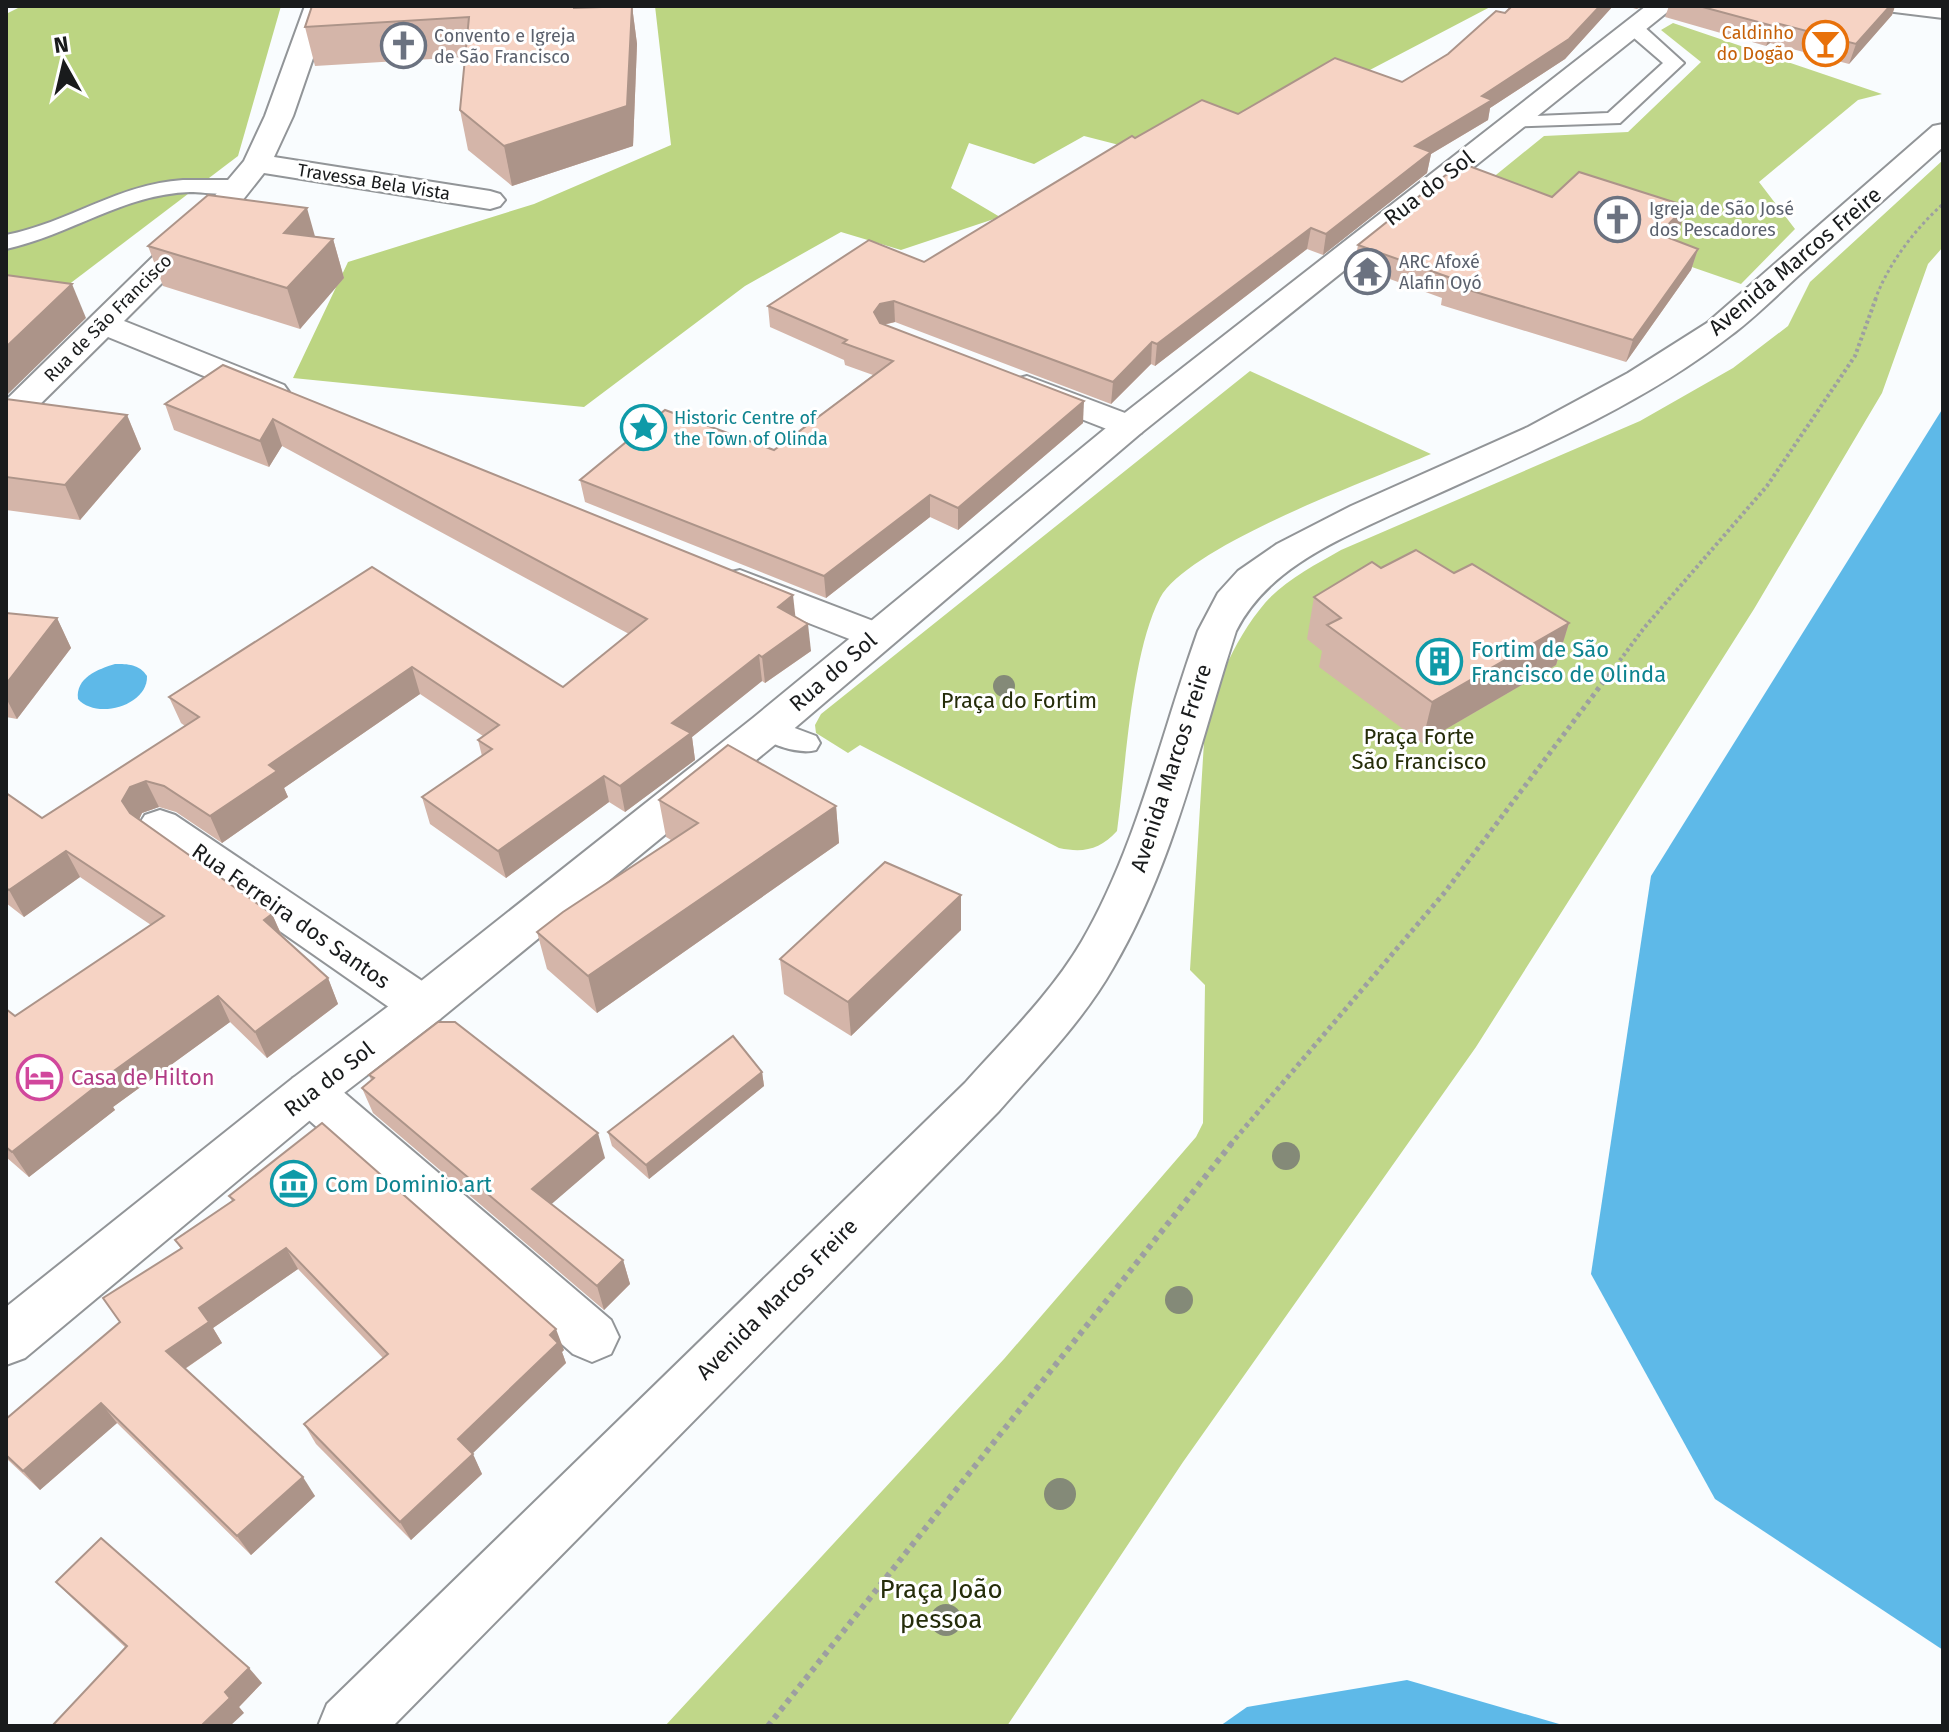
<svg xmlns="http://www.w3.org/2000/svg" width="1949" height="1732" viewBox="0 0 1949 1732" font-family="'Fira Sans',sans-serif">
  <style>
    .green { fill: #c0d789 }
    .forest { fill: #bcd582 }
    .water { fill: #5eb9e8 }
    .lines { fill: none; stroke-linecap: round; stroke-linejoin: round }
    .service-casing { stroke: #929598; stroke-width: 4 }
    .minor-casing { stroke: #929598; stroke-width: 4 }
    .primary-casing { stroke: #929598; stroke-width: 4 }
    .path-far3 { stroke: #9d9fa1; stroke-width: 3; stroke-dasharray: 3 3; stroke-linecap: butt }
    .path-far2 { stroke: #9d9fa1; stroke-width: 4; stroke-dasharray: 3 3; stroke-linecap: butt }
    .path-far1 { stroke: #9d9fa1; stroke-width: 5; stroke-dasharray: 4 4; stroke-linecap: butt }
    .path { stroke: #9d9fa1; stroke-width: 6; stroke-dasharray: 5 5; stroke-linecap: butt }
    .service { fill: #fff; fill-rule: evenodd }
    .minor { fill: #fff; fill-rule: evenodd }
    .primary { fill: #fff; fill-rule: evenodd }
    .tree { fill: #848a78 }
    .wall { fill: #d4b5a9 }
    .shaded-wall { fill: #ac9489 }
    .building { fill: #f6d3c4; stroke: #ac9489; stroke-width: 2 }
    .labels { text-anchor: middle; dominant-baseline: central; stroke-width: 6; stroke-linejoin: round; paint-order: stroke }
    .far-food-label { font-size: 18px; fill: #c56008; stroke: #fff; text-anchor: end }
    .far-worship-label { font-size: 18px; fill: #5b616d; stroke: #fff; text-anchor: start }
    .far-street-label { font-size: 18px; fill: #191b1c; stroke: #fff }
    .far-culture-label { font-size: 18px; fill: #0d838f; stroke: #fff; text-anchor: start }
    .street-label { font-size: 22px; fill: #191b1c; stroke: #fff }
    .culture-label { font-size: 22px; fill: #0d838f; stroke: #fff; text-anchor: start }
    .park-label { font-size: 22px; fill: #252d0a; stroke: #fff }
    .hotel-label { font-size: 22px; fill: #b23c85; stroke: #fff; text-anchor: start }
    .near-park-label { font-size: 26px; fill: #252d0a; stroke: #fff }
  </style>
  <rect width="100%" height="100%" fill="#f9fcfe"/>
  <g class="green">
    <polygon points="1673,23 1882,94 1858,100 1759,182 1795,229 1741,284 1475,192 1544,136 1628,132 1701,62 1661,30"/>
    <path d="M1943,160v87l-15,17 -46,129 -128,216 -278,438 -293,415 -176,264h-342l339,-367 192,-222 7,-14 2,-138 -15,-15 14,-228c8,-50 28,-100 61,-139 20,-23 50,-38 76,-53l299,-129 93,-53 55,-42 22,-44z"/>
    <path d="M1250,371l181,83c-61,26 -242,91 -271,144 -29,56 -34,168 -43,233 -17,19 -34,22 -58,17l-199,-103 -12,8 -32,-20 -1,-8 6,-11z"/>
  </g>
  <g class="forest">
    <polygon points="22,6 281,6 238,156 51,298 6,298 6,14"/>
    <polygon points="655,6 1492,6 1324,94 1127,147 1084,136 1034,164 969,143 951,188 1000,217 901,250 841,232 745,286 584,407 293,378 348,262 534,204 671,145"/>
  </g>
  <g class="water">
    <polygon points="1943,408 1943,1650 1715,1499 1591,1274 1651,876"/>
    <path d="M115,664c13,0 24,0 32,12 1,30 -51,44 -69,23 -3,-21 20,-30 37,-35z"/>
    <polygon points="1407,1680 1566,1726 1220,1726 1247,1707"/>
  </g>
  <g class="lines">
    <defs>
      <g id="service">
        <polygon points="1634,22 1641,24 1684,63 1620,123 1505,127 1502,123 1512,117 1608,113 1663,63 1627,32 1625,28 1627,24"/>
        <path d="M183,180h56l11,6c-11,13 -44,6 -60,6 -66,2 -120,43 -184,57v-14c62,-12 112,-51 177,-55z"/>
        <path d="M768,718l48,18 4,7 -4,7c-17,5 -54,-6 -63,-22l4,-7z"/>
      </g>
      <g id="minor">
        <polygon points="305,6 331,6 293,116 274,157 490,191 500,194 505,200 500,206 490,209 264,173 234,211 124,321 284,385 289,392 284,399 272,402 260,399 108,337 18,426 6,429 6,400 212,199 244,161 265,116"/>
        <polygon points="1882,6 1943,6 1943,18 1886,11"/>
        <polygon points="1027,376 1141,419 1146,426 1141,433 1129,436 1117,433 1015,393 1010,386 1015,379"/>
        <polygon points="740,570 889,627 895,636 889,645 875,649 727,591 721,582 727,573"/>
        <polygon points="160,810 175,815 440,993 447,1006 440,1019 423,1025 406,1019 145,837 138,826 145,815"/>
        <polygon points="310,1072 327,1078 611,1320 619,1337 611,1354 592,1362 573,1354 293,1106 286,1092 293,1078"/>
      </g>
      <g id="primary">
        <polygon points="1646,6 1675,6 1141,433 783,738 440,1019 327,1106 25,1358 6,1365 6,1307 293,1078 406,993 753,718 1117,419"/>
        <path d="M1943,124v23c-48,43 -97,86 -145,129 -22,20 -44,42 -68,60 -97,76 -226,127 -337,178 -60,28 -126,56 -157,117 -37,114 -62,233 -123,337 -30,53 -74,97 -114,143l-606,615h-75l9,-22 638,-621c40,-45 86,-89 117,-142 55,-95 79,-207 116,-310l20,-38 20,-22 39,-27 74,-38 177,-79 100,-54 79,-50 226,-197z"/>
      </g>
    </defs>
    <use href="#service" class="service-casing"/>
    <use href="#minor" class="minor-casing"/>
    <use href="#primary" class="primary-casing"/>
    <path class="path-far3" d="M1875,300c13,-36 40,-71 68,-96"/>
    <polyline class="path-far2" points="1609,675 1644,628 1767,486 1855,356 1876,298"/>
    <polyline class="path-far1" points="1230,1145 1445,892 1610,673"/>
    <polyline class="path" points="768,1726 1232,1143"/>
    <use href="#service" class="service"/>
    <use href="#minor" class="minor"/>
    <use href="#primary" class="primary"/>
  </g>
  <g class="tree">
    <circle cx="1004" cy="686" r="11"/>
    <circle cx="1286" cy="1156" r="14"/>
    <circle cx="1179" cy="1300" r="14"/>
    <circle cx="1060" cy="1494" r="16"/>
    <circle cx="946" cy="1620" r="16"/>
  </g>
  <g class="wall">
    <polygon points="632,6 637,44 633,146 512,186 468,150 460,110 465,57 315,66 305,27 580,7"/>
    <polygon points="1512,6 1613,6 1565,59 1490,108 1488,120 1431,154 1427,173 1323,255 1307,249 1155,366 1151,364 1111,404 895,322 884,325 1083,423 958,530 930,517 826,598 585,502 580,480 774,450 873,375 845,365 844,360 770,327 768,306 924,262 1135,138 1238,114 1402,82 1448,54 1505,13"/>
    <polygon points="1625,6 1642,6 1637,9"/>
    <polygon points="1669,6 1895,6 1892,15 1849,64 1770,43 1766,46 1665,17"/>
    <polygon points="1552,197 1680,228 1670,238 1698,249 1691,270 1626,362 1441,305 1442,298 1354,266 1358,245"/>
    <polygon points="315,236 333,239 344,278 300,329 163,286 148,246"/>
    <polygon points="223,365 795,617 811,651 765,683 762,681 692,737 695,760 625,812 609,802 506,878 430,824 422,797 482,756 478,740 483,736 420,694 284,788 288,797 222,843 176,812 159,807 142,813 139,820 272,914 282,936 328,978 338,1004 267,1058 230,1022 113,1107 115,1110 29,1177 6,1157 6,1009 15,1016 151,925 80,877 24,917 6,903 6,793 42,818 185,726 181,723 169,697 372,567 563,687 629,634 282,446 269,467 174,430 165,404"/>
    <polygon points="6,399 127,415 141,449 80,520 6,510"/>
    <polygon points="1381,568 1454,573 1569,623 1556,665 1422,743 1319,667 1322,651 1307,639 1314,597"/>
    <polygon points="6,613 57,618 71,648 17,719 6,717"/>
    <polygon points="659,800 836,806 839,843 597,1013 547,969 537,932 671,840 666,837"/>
    <polygon points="961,895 961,930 851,1036 784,994 780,959"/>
    <polygon points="762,1072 764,1086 649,1179 612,1146 608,1132"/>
    <polygon points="369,1075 605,1158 551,1204 623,1260 630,1284 604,1310 373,1113 362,1088 371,1080"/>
    <polygon points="229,1196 564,1350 562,1352 566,1363 472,1453 482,1474 411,1540 316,1444 304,1424 383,1358 298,1269 213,1328 222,1343 185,1369 315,1496 251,1555 117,1423 40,1490 6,1458 6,1419 120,1322 181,1249 175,1240 232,1201"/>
    <polygon points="56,1582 262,1683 239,1707 244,1713 126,1648 72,1598"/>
  </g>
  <g class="shaded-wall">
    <polygon points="632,6 637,44 633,146 512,186 504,146"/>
    <polygon points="1600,6 1613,6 1565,59 1490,108 1488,120 1431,154 1427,173 1323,255 1326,234 1415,146"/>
    <polygon points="1890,6 1895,6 1892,15 1849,64 1856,44"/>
    <polygon points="1776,23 1770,43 1766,46 1773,26"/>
    <polygon points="1686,206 1680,228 1653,255 1659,234"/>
    <polygon points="307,208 318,247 284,233"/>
    <polygon points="1311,228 1307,249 1155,366 1157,344"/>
    <polygon points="333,239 344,278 300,329 287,288"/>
    <polygon points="1698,249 1691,270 1626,362 1633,340"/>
    <polygon points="72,284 86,318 6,396 6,347"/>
    <polygon points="894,301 895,322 881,325 874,312 880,304"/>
    <polygon points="1152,342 1151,364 1111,404 1113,382"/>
    <polygon points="1084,401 1083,423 958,530 958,508"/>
    <polygon points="127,415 141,449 80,520 65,485"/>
    <polygon points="273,419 282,446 269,467 260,441"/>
    <polygon points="930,495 930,517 826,598 824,576"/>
    <polygon points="793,595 796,622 778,607"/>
    <polygon points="57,618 71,648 17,719 6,698 6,684"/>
    <polygon points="1569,623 1556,665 1422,743 1432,702"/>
    <polygon points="808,624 811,651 765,683 762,657"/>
    <polygon points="759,655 762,681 692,737 695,760 625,812 620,786 672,723"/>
    <polygon points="412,667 420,694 284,788 288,797 222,843 210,816 269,765"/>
    <polygon points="604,776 609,802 506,878 498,851"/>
    <polygon points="146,781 159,807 142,813 135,828 122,801 130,787"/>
    <polygon points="836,806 839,843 597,1013 588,976"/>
    <polygon points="66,851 80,877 24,917 9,890"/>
    <polygon points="961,895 961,930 851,1036 848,1002"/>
    <polygon points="272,914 284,941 264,920"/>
    <polygon points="328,978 338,1004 267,1058 255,1032"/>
    <polygon points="218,996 230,1022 113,1107 115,1110 29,1177 12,1152 97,1083"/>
    <polygon points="762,1072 764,1086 649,1179 646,1165"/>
    <polygon points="598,1133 605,1158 540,1214 532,1189"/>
    <polygon points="286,1248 298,1269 213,1328 222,1343 180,1372 166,1351 199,1308"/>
    <polygon points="623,1260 630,1284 604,1310 597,1286"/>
    <polygon points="556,1329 564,1350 562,1352 566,1363 467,1459 458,1439"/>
    <polygon points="101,1403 117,1423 40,1490 23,1471"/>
    <polygon points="473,1454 482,1474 411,1540 400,1522"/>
    <polygon points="303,1477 315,1496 251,1555 237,1536"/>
    <polygon points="249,1668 262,1683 239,1707 244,1713 230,1726 201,1726 225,1692"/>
  </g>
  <g class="building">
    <polygon points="312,6 574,6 574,8 632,6 627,106 504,146 460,110 469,17 305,27"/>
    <polygon points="1512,6 1600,6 1569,39 1482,96 1492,100 1415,146 1431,152 1326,234 1311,228 1157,344 1152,342 1113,382 894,301 880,304 874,312 880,323 1084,401 958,508 930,495 824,576 580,480 665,410 774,450 893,361 843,343 847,340 768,306 869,240 924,262 1132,136 1135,138 1202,100 1238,114 1335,58 1402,82 1448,54 1496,11 1505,13"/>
    <polygon points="1699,6 1890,6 1856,44 1776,23 1773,26"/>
    <polygon points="1461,163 1552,197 1579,172 1686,206 1659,234 1698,249 1633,340 1446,283 1451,278 1358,245"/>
    <polygon points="208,195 307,208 284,233 333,239 287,288 148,246"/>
    <polygon points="6,275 72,284 6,347"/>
    <polygon points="223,365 793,595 778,607 808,624 762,657 759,655 672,723 691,733 620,786 604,776 498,851 422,797 492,749 478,740 499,725 412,667 269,765 277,771 210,816 164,786 146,781 130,787 122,801 130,813 272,914 264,920 328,978 255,1032 218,996 97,1083 99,1084 12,1152 6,1147 6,1009 15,1016 164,916 66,851 9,890 6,888 6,793 42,818 199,717 169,697 372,567 563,687 647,619 273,419 260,441 165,404"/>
    <polygon points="6,399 127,415 65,485 6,477"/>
    <polygon points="1416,550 1454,573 1472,564 1569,623 1432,702 1327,625 1341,618 1314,597 1372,562 1381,568"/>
    <polygon points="6,613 57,618 6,684"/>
    <polygon points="728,745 836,806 588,976 537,932 563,912 698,823 659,800"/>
    <polygon points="885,862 961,895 848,1002 780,959"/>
    <polygon points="438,1022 455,1022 598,1133 532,1189 623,1260 597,1286 362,1088 374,1078 369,1075"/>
    <polygon points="733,1036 762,1072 646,1165 608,1132"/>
    <polygon points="322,1123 556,1329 550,1335 558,1343 458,1439 473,1454 400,1522 304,1424 388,1354 286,1248 199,1308 209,1322 166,1351 303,1477 237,1536 101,1403 23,1471 6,1455 6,1419 120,1322 103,1298 182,1248 175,1240 234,1200 229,1196"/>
    <polygon points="101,1538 249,1668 225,1692 230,1698 201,1726 52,1726 127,1646 56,1582"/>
  </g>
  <defs>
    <symbol id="bar-ring" viewBox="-11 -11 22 22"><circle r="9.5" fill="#fff" stroke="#e8710a" stroke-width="1.5"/><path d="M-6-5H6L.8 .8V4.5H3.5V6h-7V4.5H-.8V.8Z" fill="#e8710a"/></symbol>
    <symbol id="church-ring" viewBox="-11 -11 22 22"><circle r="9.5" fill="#fff" stroke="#6b7280" stroke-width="1.5"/><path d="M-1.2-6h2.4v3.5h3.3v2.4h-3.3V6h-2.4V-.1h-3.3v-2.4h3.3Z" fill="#6b7280"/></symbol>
    <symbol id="temple-ring" viewBox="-11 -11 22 22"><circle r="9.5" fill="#fff" stroke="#6b7280" stroke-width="1.5"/><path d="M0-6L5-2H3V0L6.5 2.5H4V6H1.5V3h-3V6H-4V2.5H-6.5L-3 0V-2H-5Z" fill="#6b7280"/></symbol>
    <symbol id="sight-ring" viewBox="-11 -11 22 22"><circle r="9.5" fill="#fff" stroke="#0f9aa8" stroke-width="1.5"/><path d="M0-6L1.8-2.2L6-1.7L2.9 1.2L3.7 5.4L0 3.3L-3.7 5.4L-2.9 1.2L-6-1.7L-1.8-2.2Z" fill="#0f9aa8"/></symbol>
    <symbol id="building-ring" viewBox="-11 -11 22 22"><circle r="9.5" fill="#fff" stroke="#0f9aa8" stroke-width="1.5"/><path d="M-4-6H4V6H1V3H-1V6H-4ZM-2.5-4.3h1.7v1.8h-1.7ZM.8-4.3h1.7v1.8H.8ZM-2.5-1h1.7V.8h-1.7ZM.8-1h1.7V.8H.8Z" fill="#0f9aa8"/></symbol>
    <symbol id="hotel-ring" viewBox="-11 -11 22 22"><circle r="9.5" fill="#fff" stroke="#d1479c" stroke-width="1.5"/><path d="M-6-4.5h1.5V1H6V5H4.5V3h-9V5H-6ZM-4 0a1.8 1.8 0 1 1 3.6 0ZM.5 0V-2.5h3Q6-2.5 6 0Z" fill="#d1479c"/></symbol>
    <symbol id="museum-ring" viewBox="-11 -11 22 22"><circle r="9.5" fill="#fff" stroke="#0f9aa8" stroke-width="1.5"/><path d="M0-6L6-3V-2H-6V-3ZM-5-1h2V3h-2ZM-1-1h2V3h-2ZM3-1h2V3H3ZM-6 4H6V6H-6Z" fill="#0f9aa8"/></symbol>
  </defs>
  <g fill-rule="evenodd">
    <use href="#bar-ring" x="1800" y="18" width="51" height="51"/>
    <use href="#church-ring" x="378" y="20" width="51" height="51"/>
    <use href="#church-ring" x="1592" y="194" width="51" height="51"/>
    <use href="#temple-ring" x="1342" y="246" width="51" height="51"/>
    <use href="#sight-ring" x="618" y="402" width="51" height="51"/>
    <use href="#building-ring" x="1414" y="636" width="51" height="51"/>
    <use href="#hotel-ring" x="14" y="1052" width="51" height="51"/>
    <use href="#museum-ring" x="268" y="1158" width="51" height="51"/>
  </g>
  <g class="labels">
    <g class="far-food-label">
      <text x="1794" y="33">Caldinho<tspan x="1794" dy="21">do Dogão</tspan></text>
    </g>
    <g class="far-worship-label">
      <text x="434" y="36">Convento e Igreja<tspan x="434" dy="21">de São Francisco</tspan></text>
      <text x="1649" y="209">Igreja de São José<tspan x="1649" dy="21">dos Pescadores</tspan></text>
      <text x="1399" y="262">ARC Afoxé<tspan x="1399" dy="21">Alafin Oyó</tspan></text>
    </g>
    <g class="far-street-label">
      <text transform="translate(374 182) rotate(9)">Travessa Bela Vista</text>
      <text transform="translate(108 318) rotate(-45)">Rua de São Francisco</text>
    </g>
    <g class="far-culture-label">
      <text x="674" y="418">Historic Centre of<tspan x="674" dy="21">the Town of Olinda</tspan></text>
    </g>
    <g class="street-label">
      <text transform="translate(1429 188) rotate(-38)">Rua do Sol</text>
      <text transform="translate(1795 261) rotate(-40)">Avenida Marcos Freire</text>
      <text transform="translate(833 672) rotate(-41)">Rua do Sol</text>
      <text transform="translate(1171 768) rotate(-72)">Avenida Marcos Freire</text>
      <text transform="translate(291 916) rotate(35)">Rua Ferreira dos Santos</text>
      <text transform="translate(329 1079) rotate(-38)">Rua do Sol</text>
      <text transform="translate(777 1299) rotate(-45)">Avenida Marcos Freire</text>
    </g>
    <g class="culture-label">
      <text x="1471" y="649">Fortim de São<tspan x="1471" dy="25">Francisco de Olinda</tspan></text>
      <text x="325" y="1184">Com Dominio.art</text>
    </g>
    <g class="park-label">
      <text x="1019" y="700">Praça do Fortim</text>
      <text x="1419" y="736">Praça Forte<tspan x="1419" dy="25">São Francisco</tspan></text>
    </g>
    <g class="hotel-label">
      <text x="71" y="1077">Casa de Hilton</text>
    </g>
    <g class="near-park-label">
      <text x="941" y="1589">Praça João<tspan x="941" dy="30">pessoa</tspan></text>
    </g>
  </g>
  <rect width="1949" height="1732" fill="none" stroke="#191b1c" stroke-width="16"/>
  <g transform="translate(64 64) rotate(352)" stroke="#ffffff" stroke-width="6" paint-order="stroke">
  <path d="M0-6L14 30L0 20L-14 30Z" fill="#191b1c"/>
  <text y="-12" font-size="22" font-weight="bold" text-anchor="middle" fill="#191b1c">N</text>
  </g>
</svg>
